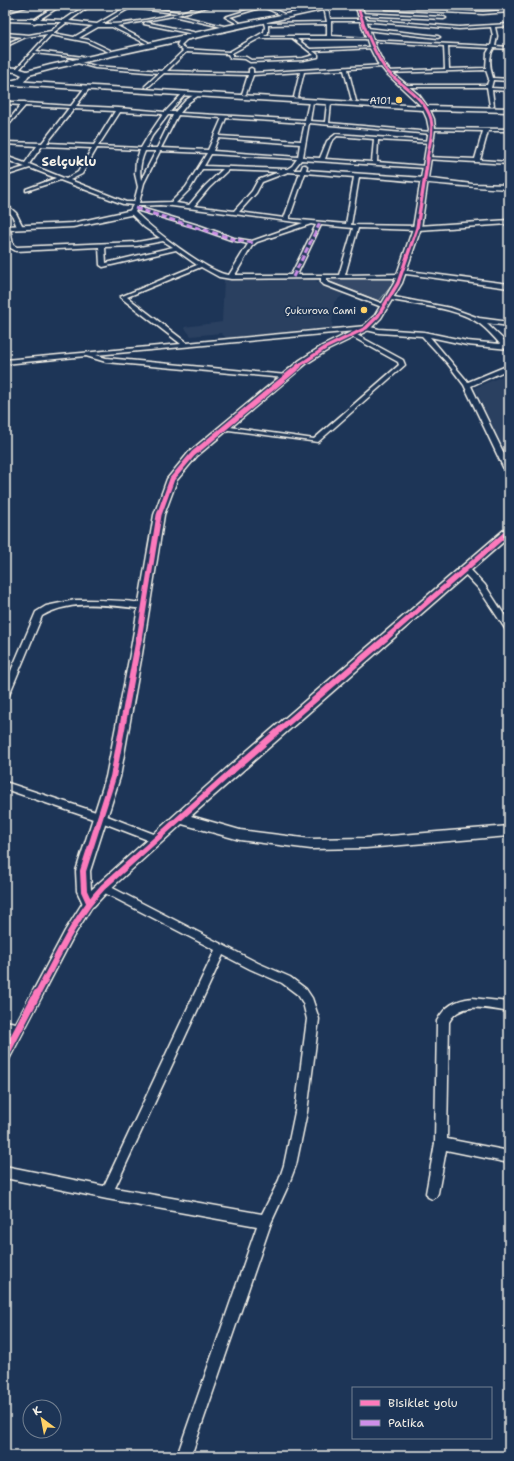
<svg xmlns="http://www.w3.org/2000/svg" width="514" height="1461" viewBox="0 0 514 1461" font-family="'Shantell Sans',sans-serif">
  <style>
    .built { fill: #2a4060 }
    .green { fill: #354a67; stroke: #949ea8 }
    .lines { fill: none; stroke-linecap: round; stroke-linejoin: round }
    .street-casing { stroke: #f4f1e8; stroke-width: 3 }
    .secondary-casing { stroke: #f4f1e8; stroke-width: 3 }
    .primary-casing { stroke: #f4f1e8; stroke-width: 3 }
    .street { fill: #1d3557; fill-rule: evenodd }
    .secondary { fill: #1d3557; fill-rule: evenodd }
    .primary { fill: #1d3557; fill-rule: evenodd }
    .quiet { stroke: #ce8fe9; stroke-width: 3; stroke-dasharray: 6 3; stroke-linecap: butt }
    .cycleway-far4-casing { stroke: #1d3557; stroke-width: 4 }
    .cycleway-far3-casing { stroke: #1d3557; stroke-width: 5 }
    .cycleway-far2-casing { stroke: #1d3557; stroke-width: 7 }
    .cycleway-far1-casing { stroke: #1d3557; stroke-width: 9 }
    .cycleway-casing { stroke: #1d3557; stroke-width: 11 }
    .cycleway-far4 { stroke: #fd7abc; stroke-width: 3 }
    .cycleway-far3 { stroke: #fd7abc; stroke-width: 3.5 }
    .cycleway-far2 { stroke: #fd7abc; stroke-width: 5 }
    .cycleway-far1 { stroke: #fd7abc; stroke-width: 6 }
    .cycleway { stroke: #fd7abc; stroke-width: 8 }
    .poi-dot { fill: #ffd166; stroke: #1d3557; stroke-width: 1.5 }
    .labels { text-anchor: middle; dominant-baseline: central; stroke-width: 3.5; stroke-linejoin: round; paint-order: stroke }
    .far-poi-label { font-size: 10px; fill: #f4f1e8; stroke: #1d3557; text-anchor: end }
    .far-district-label { font-size: 13px; font-weight: bold; fill: #f4f1e8; stroke: #1d3557 }
  </style>
  <rect width="100%" height="100%" fill="#1d3557"/>
  <filter id="ink" filterUnits="userSpaceOnUse"><feTurbulence type="fractalNoise" baseFrequency=".025" numOctaves="2"/><feDisplacementMap in="SourceGraphic" scale="8" xChannelSelector="R" yChannelSelector="G"/><feConvolveMatrix kernelMatrix="1 2 1 2 8 2 1 2 1" color-interpolation-filters="sRGB"/></filter>
  <g filter="url(#ink)">
    <g class="built">
      <polygon points="314,279 321,285 345,294 334,302 332,327 226,338 221,333 191,336 184,327 222,322 224,280"/>
      <polygon points="509,373 509,456 494,431 475,388"/>
    </g>
    <polygon class="green" points="332,278 395,278 396,280 379,301 328,281"/>
    <g class="lines">
      <defs>
        <g id="street">
          <polygon points="26,5 32,5 5,13 5,11"/>
          <path d="M57,5h5l-22,14 24,1 22,-15h5l-22,16 28,3 29,-17 -14,-2h20l46,7 -2,1 -46,-5 -28,16c23,1 49,-5 72,-10 13,-3 26,-9 40,-9l-37,10 47,11 -2,1 -49,-11 -56,10 31,16 -1,2 -35,-17h-14l-19,11 10,2 21,10 -1,2 -22,-10 -36,-7 -15,16 47,6 -2,1 -47,-5 -16,18h-2v-2l32,-35 -22,3 -21,10v-3l17,-7 -17,-2v-2l24,2 22,-4 11,-9h-25l-3,1 -2,-1 -27,-1v-2h30zM66,23l27,3 -19,11 -21,-4z"/>
          <polygon points="259,5 265,5 284,14 281,15 263,7 230,17 239,22 238,24 225,17 260,6"/>
          <path d="M292,5c4,0 17,3 20,4l-10,1z"/>
          <path d="M326,7l2,1 2,11h32l97,8 50,-3v2l-14,1 2,9 -2,10 14,1v2l-15,-1c-6,9 -4,20 -1,30l16,1v2l-16,-1 -2,8 18,1v2l-17,-1 2,16 -2,1 -2,-1 -3,-19h-84l2,-2h82l2,-6 -3,-9 -100,3 1,-2 58,-2 -1,-23 -76,-5 2,-1 121,6 2,-10 -2,-9 -32,2 -98,-8h-30v15l40,2 -2,1h-72l13,10 62,-2 2,1 -61,3 5,4v2l-15,3 -53,2 -5,-3 -15,-1 -2,-4 -42,-2 -19,19 82,2v-4l2,-1 2,1v4l131,-8 -1,2 -35,2 8,32 -2,1 -2,-1 -8,-31 -40,2 -6,25 -2,1 -2,-1 6,-25 -47,3 -7,19 -2,1 -2,-1 6,-19 -84,-2 -17,15 -2,-2 14,-13 -64,-5 -28,-8 2,-1 26,7 67,5 21,-20 -6,-6 2,-4 7,-5 3,1 -8,8 3,4 45,3 35,-20 1,-5 -2,-8h2l2,4 60,-1 -3,-14zM327,24v12h-63l4,-3v-8zM260,38h32l22,17 -11,3 -52,2 -5,-3 -13,-1 -1,-3zM448,46l42,2 -3,5 -1,15 -37,1z"/>
          <polygon points="386,7 483,12 509,10 509,12 483,14 385,9"/>
          <polygon points="359,13 444,17 446,18 444,19 358,15"/>
          <polygon points="145,22 193,32 195,33 193,34 144,24"/>
          <polygon points="367,28 438,36 440,37 438,38 366,30"/>
          <path d="M86,86l4,1 -14,19 43,2 46,4 19,-20 2,1 -16,19h5l11,-12 11,-7 2,2 -10,7 -9,11 125,7 4,-18 2,-1 2,1 -3,19 15,1 2,-19 2,-1 2,1 -2,20 102,9 2,1 -2,1 -122,-11 -6,34 17,1 7,-17 9,-7 94,7h2v2l-54,-3 -1,22 48,4 2,1 -2,1 -124,-8 -8,10h8l2,-5h2l2,1 -1,4 118,8 48,6 37,1v4c-50,-2 -100,-9 -150,-12l-8,48 67,1 91,-6v4l-91,6 -60,-2 -13,47 55,-1 3,2 -3,2h-73v4l59,23v2h-4l-58,-22 -3,-3v-4l-90,1 -12,-2 -18,-10 -74,30 60,46 179,-17 13,3 45,3 43,9 33,3c-6,-7 -12,-14 -20,-20 -26,-18 -63,-18 -93,-25l-1,-1 3,-2 62,12 28,10 30,4v4l-23,-3 23,22v4l-42,-4 -37,-8 38,45 41,-17v4l-38,17 38,78v9l-4,-2 -41,-86 -16,-21 -26,-28 -43,-3 -13,-3 -270,25 10,3 181,17 1,1 -3,2 -179,-16 -20,-6 -81,8v-4l176,-16 -61,-47 77,-32 -21,-15 -73,17 -3,-2 -1,-18 -83,4 -9,-5 -2,-19 2,-1 3,2 3,17 4,2 120,-5 23,-4 -16,-11 -15,-15 4,-7 -10,-1 -63,-24 -34,11v-2l30,-11 -26,-10 -25,8v-3l20,-6 -20,-8v-3l20,7 12,-17 -32,-2v-2l37,1 27,-35 -44,-2 -20,23v-4l16,-20 -16,-1v-2h20l2,1 44,3zM74,109l41,2 -21,34 -47,-2zM120,112l43,2 -15,22 -7,12 -43,-2zM168,115h5l-16,33h-11l6,-12zM178,115l44,3 -14,32 -47,-2zM226,118l79,5 -4,18 -82,-5zM337,136l37,3 -2,23 -47,-3 6,-17zM218,138l82,6 -2,13 -85,-6zM42,146h1l49,2 -14,24 -12,7 -37,-15zM97,148l43,2 -4,11 -1,13 3,13 -4,15h-8l-56,-22 12,-6zM145,151h11l-15,29c-2,-11 0,-20 4,-29zM160,151l47,2 -21,34 -15,15 -32,1 5,-20zM211,154l86,5 -5,7 -5,3 -83,-3zM202,169h21l-18,17 -16,19 -13,-2 14,-14zM228,170l51,2 -21,8 -6,11 -18,20 -40,-5 15,-18zM288,172l12,1 -16,45 -45,-6 17,-19 6,-11zM305,173l49,4 -8,47 -57,-5zM160,205l12,1 131,17 -51,18 -18,-3 -33,-12 -63,-19v-1zM136,210l61,18 34,12 17,4 -19,31c-21,-2 -78,-47 -94,-63zM311,224l5,1 -25,50h-56l17,-29 5,-4zM321,225l32,3 -14,47h-42zM163,241l10,6 -67,16 -1,-16 32,-1z"/>
          <polygon points="430,128 509,129 509,131 488,131 480,160 509,162 509,164 425,159 425,158 427,157 475,159 483,131 432,130"/>
          <polygon points="5,203 16,213 23,227 22,228 17,227 12,215 5,208"/>
          <polygon points="401,270 509,284 509,288 399,273 398,272"/>
          <polygon points="351,334 355,334 403,360 405,365 318,442 221,429 220,428 223,426 314,439 399,365 398,362 351,336"/>
          <polygon points="462,567 468,567 485,585 509,622 509,631 506,630 479,589 462,571 461,569"/>
          <path d="M75,600c12,0 66,-1 73,6l-4,3c-33,-3 -71,-11 -102,7l-33,79 -4,3v-13l31,-73 10,-6z"/>
          <polygon points="5,782 102,814 159,836 161,839 159,842 153,842 96,820 5,789"/>
          <path d="M103,883l155,80 32,14 16,12 6,9 7,21 -12,93 -11,53 -8,21 -17,37 -80,233h-14l80,-230 -150,-27 -102,-21v-12l99,20 111,-236 -116,-60 -1,-3 1,-3zM223,955l27,14 32,14 16,12 5,8 4,16 -12,93 -11,53 -5,15 -17,34 -147,-26z"/>
          <polygon points="89,898 93,899 94,902 93,905 73,937 9,1059 5,1060 5,1044 11,1032 5,1031 5,1021 16,1023 65,931 85,899"/>
          <path d="M472,998l37,4v10c-21,-3 -48,-12 -60,10l-2,117 62,12v12l-63,-13 -8,43 -2,4 -4,2 -4,-2 -2,-4 9,-50 2,-122c8,-15 18,-21 35,-23z"/>
        </g>
        <g id="secondary">
          <polygon points="355,5 361,5 375,46 383,62 390,71 419,95 427,106 509,108 509,112 430,110 434,119 435,129 421,228 402,283 381,318 369,330 328,350 306,364 197,456 177,480 164,515 142,654 120,777 90,871 91,890 227,768 505,529 509,528 509,537 191,816 240,830 311,839 366,838 509,826 509,836 366,848 311,849 240,840 182,824 108,891 94,906 89,908 84,906 77,891 76,871 106,777 130,654 154,515 167,479 189,452 300,360 322,346 363,326 375,315 394,283 413,228 429,129 427,119 423,110 13,85 10,83 13,81 421,106 386,73 377,62 369,46"/>
          <polygon points="132,210 135,210 135,214 73,227 5,230 5,226 73,223"/>
        </g>
        <polygon id="primary" points="332,5 345,5 52,69 29,75 23,83 5,86 5,82 18,79 22,75 16,72 5,71 5,67 17,68 27,71 50,65 230,25"/>
      </defs>
      <use href="#street" class="street-casing"/>
      <use href="#secondary" class="secondary-casing"/>
      <use href="#primary" class="primary-casing"/>
      <use href="#street" class="street"/>
      <use href="#secondary" class="secondary"/>
      <use href="#primary" class="primary"/>
      <g class="quiet">
        <polyline points="135,208 233,239 253,243"/>
        <polyline points="293,277 320,223"/>
      </g>
      <defs>
        <path id="cycleway-far4" d="M358,5c3,16 19,55 30,67 15,15 37,26 43,47 3,13 -2,27 -4,40"/>
        <polyline id="cycleway-far3" points="297,367 325,348 366,328 378,316 398,283 417,228 428,158"/>
        <g id="cycleway-far2">
          <polyline points="139,639 159,515 172,479 193,454 299,366"/>
          <polyline points="385,639 509,531"/>
        </g>
        <g id="cycleway-far1">
          <polyline points="89,902 84,891 83,871 113,777 139,638"/>
          <path d="M37,995c20,-37 37,-77 66,-108l129,-116 154,-133"/>
        </g>
        <polyline id="cycleway" points="5,1055 37,994"/>
      </defs>
      <use href="#cycleway-far4" class="cycleway-far4-casing"/>
      <use href="#cycleway-far3" class="cycleway-far3-casing"/>
      <use href="#cycleway-far2" class="cycleway-far2-casing"/>
      <use href="#cycleway-far1" class="cycleway-far1-casing"/>
      <use href="#cycleway" class="cycleway-casing"/>
      <use href="#cycleway-far4" class="cycleway-far4"/>
      <use href="#cycleway-far3" class="cycleway-far3"/>
      <use href="#cycleway-far2" class="cycleway-far2"/>
      <use href="#cycleway-far1" class="cycleway-far1"/>
      <use href="#cycleway" class="cycleway"/>
    </g>
  </g>
  <g class="poi-dot">
    <circle cx="399" cy="100" r="4"/>
    <circle cx="364" cy="310" r="4"/>
  </g>
  <g class="labels">
    <g class="far-poi-label">
      <text x="391" y="100">A101</text>
      <text x="356" y="310">Çukurova Cami</text>
    </g>
    <g class="far-district-label">
      <text x="69" y="161">Selçuklu</text>
    </g>
  </g>
  <rect width="514" height="1461" fill="none" stroke="#1d3557" stroke-width="20"/>
  <rect x="10" y="10" width="494" height="1441" fill="none" stroke="#f4f1e8" stroke-width="1.5" filter="url(#ink)"/>
  <rect x="352" y="1387" width="140" height="52" fill="#1d3557" stroke="#738091"/>
  <rect x="360" y="1400" width="20" height="6" fill="#fd7abc" stroke="#738091"/>
  <text x="388" y="1407" font-size="12" fill="#f4f1e8">Bisiklet yolu</text>
  <rect x="360" y="1420" width="20" height="6" fill="#ce8fe9" stroke="#738091"/>
  <text x="388" y="1427" font-size="12" fill="#f4f1e8">Patika</text>
  <g transform="translate(42 1419) rotate(328)"><circle r="19" fill="#1d3557" stroke="#738091"/>
  <path d="M0-3L7 15L0 10L-7 15Z" fill="#ffd166"/>
  <text y="-6" font-size="11" font-weight="bold" text-anchor="middle" fill="#f4f1e8">K</text>
  </g>
</svg>
